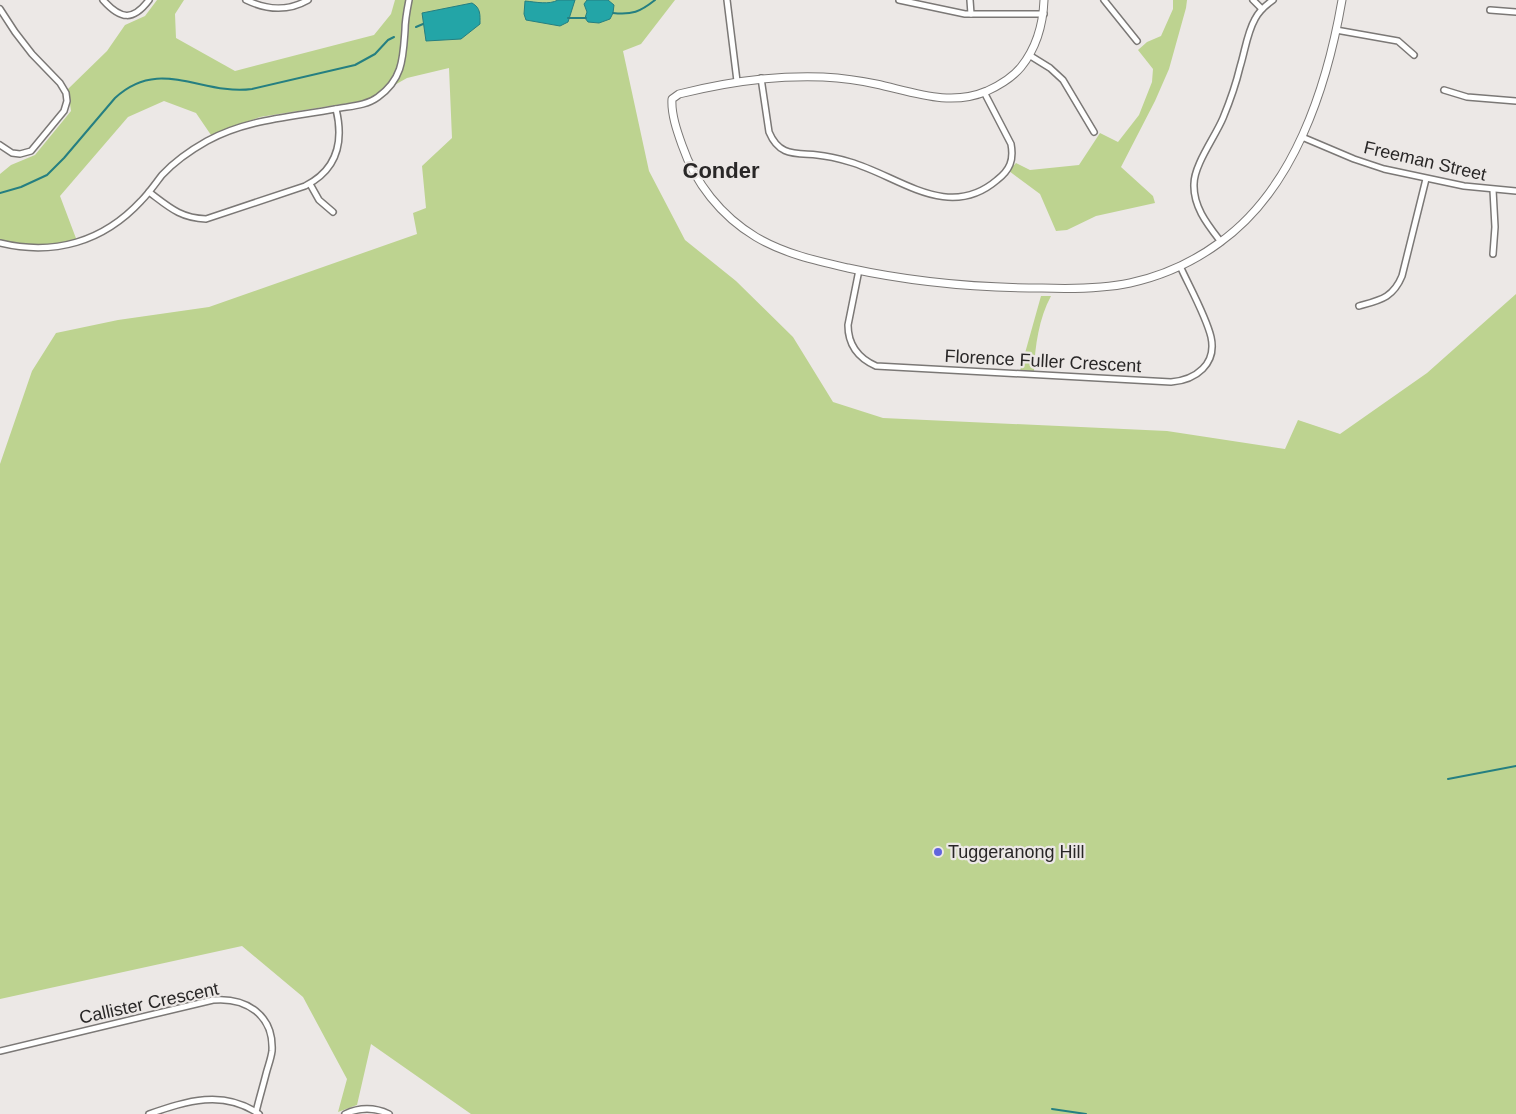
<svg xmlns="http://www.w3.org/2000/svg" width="1516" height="1114" viewBox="0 0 1516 1114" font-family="Arial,sans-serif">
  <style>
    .green { fill: #bdd390 }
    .water { fill: #23a5a7; stroke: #257f81 }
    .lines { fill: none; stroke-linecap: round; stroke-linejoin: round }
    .stream { stroke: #257f81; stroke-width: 2 }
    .street-casing { stroke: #7b7876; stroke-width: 8 }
    .secondary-casing { stroke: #7b7876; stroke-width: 9 }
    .street { stroke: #fff; stroke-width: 5 }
    .secondary { stroke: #fff; stroke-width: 7 }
    .poi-dot { fill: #6164dd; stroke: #ece8e6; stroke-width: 2 }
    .labels { text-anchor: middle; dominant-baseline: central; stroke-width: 4.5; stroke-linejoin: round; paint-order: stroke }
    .street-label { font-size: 18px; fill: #292727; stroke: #ece8e6 }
    .poi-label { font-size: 18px; fill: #292727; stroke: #ece8e6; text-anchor: start }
    .district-label { font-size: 22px; font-weight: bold; fill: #292727; stroke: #ece8e6 }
  </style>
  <rect width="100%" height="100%" fill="#ece8e6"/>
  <g class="green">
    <polygon points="157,0 184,0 175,14 176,38 235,71 374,35 391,14 395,0 675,0 641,44 623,51 649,171 685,240 736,281 793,337 833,402 883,418 1167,431 1285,449 1298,420 1340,434 1427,373 1516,294 1516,1114 471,1114 371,1044 357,1105 338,1112 347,1079 303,997 242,946 0,999 0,464 32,371 56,333 118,320 209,307 417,234 413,213 426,208 422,166 452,138 449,68 407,78 368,100 260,117 211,135 196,113 164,101 128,117 60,196 77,241 27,247 0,240 0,174 11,165 35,155 71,111 68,89 107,51 125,25 145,16"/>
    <polygon points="1173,0 1187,0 1186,8 1169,69 1155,101 1121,167 1153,196 1155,203 1096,216 1067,230 1056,231 1040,194 1009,171 1016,163 1030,170 1079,165 1100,133 1118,142 1139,115 1152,82 1153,69 1138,50 1147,42 1161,36 1173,9"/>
    <path d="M1041,296h10c-12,22 -16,50 -17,75h-14z"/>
  </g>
  <g class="water">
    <path d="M558,0h17l-7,22 -8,4 -34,-6 -2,-6 1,-13c11,1 24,4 33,-1z"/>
    <polygon points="587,0 608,0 614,5 613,13 610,19 599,23 588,22 585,18 587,12 584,4"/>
    <path d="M472,3c9,5 8,12 8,21l-19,15 -35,2 -4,-28z"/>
  </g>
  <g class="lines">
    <g class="stream">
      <path d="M613,13c19,2 27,-1 42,-13"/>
      <polyline points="568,18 586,18"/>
      <polyline points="416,27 423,24"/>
      <path d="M0,193l21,-6 26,-12 17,-17 51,-60c45,-42 87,-2 137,-9l103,-24 20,-11 13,-14 6,-3"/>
      <polyline points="1448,779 1516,766"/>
      <polyline points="1052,1109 1086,1114"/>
    </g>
    <defs>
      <g id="street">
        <path d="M103,0c18,20 30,21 46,0"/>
        <path d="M246,0c21,10 41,12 62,0"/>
        <polyline points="727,0 737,81"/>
        <polyline points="899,0 965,14 1044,14"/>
        <polyline points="970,0 971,14"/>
        <polyline points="1104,0 1137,41"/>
        <polyline points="1253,0 1262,9"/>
        <polyline points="0,9 15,32 32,54 60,83 66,93 67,101 64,111 31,151 20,154 12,153 0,145"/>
        <polyline points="1490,10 1516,12"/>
        <polyline points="1336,30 1398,41 1414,55"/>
        <polyline points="1029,55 1050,68 1063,80 1094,132"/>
        <path d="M761,78l8,54c10,24 25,21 48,23 11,1 23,4 33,7 49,14 98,60 147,18 13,-10 17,-20 14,-36l-27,-52"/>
        <polyline points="1444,90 1467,97 1516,101"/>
        <polyline points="1302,137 1354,159 1384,169 1464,186 1516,191"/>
        <polyline points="310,184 319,200 333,212"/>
        <path d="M149,192c20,15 31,26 57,27l99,-33c32,-16 39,-44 31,-77"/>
        <path d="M1221,242c-13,-17 -28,-35 -27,-58 0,-19 21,-47 29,-66 7,-17 13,-34 17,-51 5,-16 7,-34 15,-48 4,-8 11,-14 18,-19"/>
        <path d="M0,243c54,13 103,-1 141,-42 8,-8 14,-17 21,-26 13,-14 29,-25 45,-34 40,-22 85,-24 128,-32 15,-3 31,-3 43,-12 25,-18 25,-39 27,-67 0,-10 2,-20 4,-30"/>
        <polyline points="1493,254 1495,227 1493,190"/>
        <path d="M859,270l-11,55c0,20 10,33 28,41l295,16c25,-2 46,-18 40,-45 -5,-21 -22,-51 -31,-71"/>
        <path d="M1359,306c21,-6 34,-8 43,-30l24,-97"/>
        <path d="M0,1051l213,-51c33,-3 61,15 59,51 -1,8 -4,15 -6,23 -3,12 -7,25 -10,38"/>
        <path d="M149,1114c38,-13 74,-25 110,0"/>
        <path d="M345,1114c15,-7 29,-7 44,0"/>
      </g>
      <path id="secondary" d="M1044,0c-1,25 -7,47 -23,67 -9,11 -21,18 -34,24 -37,16 -74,1 -111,-7 -18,-4 -36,-6 -53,-7 -50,-2 -96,5 -144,17l-7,5c-1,15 5,32 10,46 13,38 39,71 74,92 29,17 61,24 92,31 64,14 129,20 194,20 30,1 60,1 88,-5 32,-7 63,-21 89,-40 75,-53 108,-156 123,-243"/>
    </defs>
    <use href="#street" class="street-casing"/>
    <use href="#secondary" class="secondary-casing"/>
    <use href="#street" class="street"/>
    <use href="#secondary" class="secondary"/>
  </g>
  <circle class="poi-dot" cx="938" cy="852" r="5"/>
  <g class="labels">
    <g class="street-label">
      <text transform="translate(1425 161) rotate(13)">Freeman Street</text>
      <text transform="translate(1043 361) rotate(3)">Florence Fuller Crescent</text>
      <text transform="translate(149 1003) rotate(-12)">Callister Crescent</text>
    </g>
    <g class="poi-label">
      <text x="948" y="852">Tuggeranong Hill</text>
    </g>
    <g class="district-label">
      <text x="721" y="170">Conder</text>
    </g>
  </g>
</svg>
